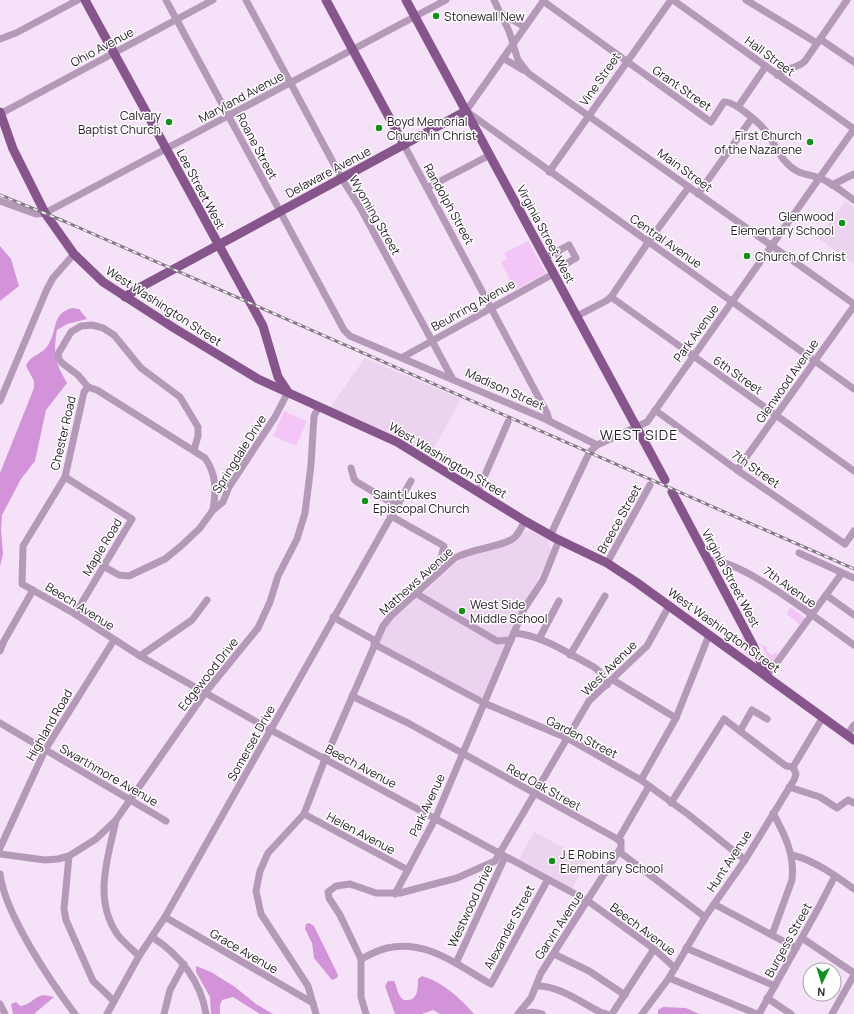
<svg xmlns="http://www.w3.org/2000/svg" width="854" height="1014" viewBox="0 0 854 1014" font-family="Manrope,sans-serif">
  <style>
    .built { fill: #ecd3ef }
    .green { fill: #f3c6f7 }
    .forest { fill: #d293d8 }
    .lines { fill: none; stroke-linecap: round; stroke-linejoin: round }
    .minor { stroke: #b599b8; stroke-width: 7 }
    .major { stroke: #86558c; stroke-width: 9 }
    .rail-casing { stroke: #867987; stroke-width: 3 }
    .rail { stroke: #fff; stroke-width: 1.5; stroke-dasharray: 4.5; stroke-linecap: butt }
    .poi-dot { fill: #138f1c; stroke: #fff; stroke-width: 1.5 }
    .labels { text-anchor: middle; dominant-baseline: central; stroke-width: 3; stroke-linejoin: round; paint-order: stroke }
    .poi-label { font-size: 12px; fill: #231c24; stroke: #fff; text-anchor: start }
    .street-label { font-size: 12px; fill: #231c24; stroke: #fff }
    .quarter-label { font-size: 14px; letter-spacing: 1px; fill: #231c24; stroke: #fff }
  </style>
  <rect width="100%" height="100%" fill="#f6e2f8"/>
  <g class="built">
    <polygon points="845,201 854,207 854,264 818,238"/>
    <polygon points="365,358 461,399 427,460 328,410"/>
    <polygon points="530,530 548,540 551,549 550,556 517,618 482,699 377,643 387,625 460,560 466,556 506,547 519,540 520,534"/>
    <polygon points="534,832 587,860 571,890 518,861"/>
  </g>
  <g class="green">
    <polygon points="528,241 546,273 515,290 501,262 507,259 504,253"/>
    <polygon points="284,411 307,421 296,446 273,436"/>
    <polygon points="790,607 804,617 805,620 771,665 761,645 768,647 766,650 772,655 775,653 778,654 800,625 787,614"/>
    <polygon points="743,636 757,661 756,662 732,644 739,643"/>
  </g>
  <g class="forest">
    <polygon points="0,246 11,259 19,286 0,301"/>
    <path d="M72,308l7,1 8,10 -20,5 -10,6c-4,24 -2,32 10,53l-21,27 -11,51 -14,18 -19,36 -1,15 2,24 -3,12v-93l34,-85v-7l-8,-15c4,-11 16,-11 22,-21 10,-15 3,-31 24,-37z"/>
    <polygon points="309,923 314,926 338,975 337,978 332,980 314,958 312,943 305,929 306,924"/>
    <polygon points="196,966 211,972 235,987 256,1004 273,1014 260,1014 233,997 222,1000 220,1005 220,1014 211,1014 210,997 196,972"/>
    <path d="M422,976c21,6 38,22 52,38h-34l-7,-4 -11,4h-27l-10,-28 3,-5h6c3,5 3,11 6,15 1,3 5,5 8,4 10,0 10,-13 10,-21z"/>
    <path d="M43,995l11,2 -20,17h-21l-2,-10 5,-2 4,4c9,0 14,-9 23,-11z"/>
    <polygon points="663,1007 686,1008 699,1014 658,1014 658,1010"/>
  </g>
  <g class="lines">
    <g class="minor">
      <polyline points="166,0 344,330 350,336 543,418 597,445"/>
      <polyline points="246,0 342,179 361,209 452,378"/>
      <polyline points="494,0 509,31 518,60 528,73 854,304"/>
      <polyline points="544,0 466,111 854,389"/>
      <polyline points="673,0 854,129"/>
      <polyline points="746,0 817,43"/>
      <path d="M543,1l168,121 13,-20c9,-2 34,20 40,27 8,9 12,21 20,31 15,18 25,12 42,21 10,5 19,13 28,19"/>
      <polyline points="502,14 525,27"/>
      <polyline points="0,39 16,33 78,0"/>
      <polyline points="820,39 854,62"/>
      <polyline points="503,58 523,70"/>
      <path d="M777,75c10,-8 20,-6 28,-14l42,-61"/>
      <polyline points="738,107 766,66"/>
      <polyline points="0,114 213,0"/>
      <polyline points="404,145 547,413 549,420"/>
      <polyline points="549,172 671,0"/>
      <polyline points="832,185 854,174"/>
      <polyline points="427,188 490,155"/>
      <polyline points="698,194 752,118"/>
      <polyline points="0,201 36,214 45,213 446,0"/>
      <polyline points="545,258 569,245 576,258 564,265 557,252"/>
      <polyline points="611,297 854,471"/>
      <polyline points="577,316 606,301 611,297 651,238 689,187"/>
      <polyline points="403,357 553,274"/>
      <polyline points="88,387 84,392 65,477 23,546 22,584 75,614 140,656 271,730 588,901 654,949 675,968"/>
      <polyline points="88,387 78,375 62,363 59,359 58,354 71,332 81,326 92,325 103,328 114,335 141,368 180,397 198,427 198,436 194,450"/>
      <path d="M88,387l9,3 108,68c12,17 11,33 8,52"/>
      <polyline points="0,401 47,289 53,278 74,254"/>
      <polyline points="655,410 737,470 845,544 854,531"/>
      <polyline points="351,468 354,479 357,482 397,506"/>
      <polyline points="737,470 854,306"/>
      <polyline points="65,477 132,519 75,614"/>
      <polyline points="478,491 508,422"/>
      <polyline points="391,516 444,546 437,574"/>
      <polyline points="550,536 589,453 597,445 647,422 854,129"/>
      <polyline points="799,553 854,578"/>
      <path d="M708,561c28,-7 119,66 146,84"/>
      <polyline points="607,563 650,485"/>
      <polyline points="103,566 119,575 129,576 165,559 181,546 200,528 213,510 223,502 229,487 275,417 288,392"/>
      <polyline points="417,594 497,641 511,640"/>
      <polyline points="826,595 854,615"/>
      <polyline points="333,617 376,641"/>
      <path d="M514,633c28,2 55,21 80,34l7,6 6,12"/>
      <polyline points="539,639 559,601"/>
      <polyline points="374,644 484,703 567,738 641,780 689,815 745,860"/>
      <polyline points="0,651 4,641 33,590"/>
      <polyline points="570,655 605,596"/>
      <polyline points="140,656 192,620 207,600"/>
      <polyline points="767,676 842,573"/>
      <polyline points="613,680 676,718"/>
      <polyline points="352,696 408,723 621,841 621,853 705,917"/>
      <polyline points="0,723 166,821"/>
      <polyline points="740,731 752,710 767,719"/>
      <polyline points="847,735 854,725"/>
      <polyline points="641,780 676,718 709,635"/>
      <polyline points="789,787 820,797 837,808 848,800 854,803"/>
      <polyline points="671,803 724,719 786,766 793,767"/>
      <polyline points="304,814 408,870"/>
      <path d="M116,820c-8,38 -23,78 1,114 6,8 15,15 22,22"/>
      <polyline points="618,840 649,786"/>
      <polyline points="0,848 45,750 114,640"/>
      <polyline points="0,854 45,860 58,859 69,856 96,839 116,820 205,693 258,628 270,602 278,576 297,539 305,513 311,465 314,416 319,406"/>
      <path d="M792,855c22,5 44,21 62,34"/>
      <polyline points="69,856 64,909 66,920 93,981 114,1001"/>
      <path d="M0,874c5,40 50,107 75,140"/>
      <polyline points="395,894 435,819 524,609 543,580 559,540"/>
      <polyline points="714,904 796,948"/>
      <polyline points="165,917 313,1003"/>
      <path d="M772,935l20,-55c3,-25 -7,-45 -19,-67"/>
      <path d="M152,937c27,17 49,44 54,77"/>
      <polyline points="802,938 854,973"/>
      <polyline points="686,948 775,986"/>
      <polyline points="554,954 589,971 625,995"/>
      <path d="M361,959c8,-4 17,-9 26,-11 40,-9 72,18 104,36l56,-103"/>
      <polyline points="456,963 505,857"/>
      <polyline points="669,978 757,1014"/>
      <path d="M537,986c23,0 43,16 63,26l7,2"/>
      <polyline points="767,998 791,1014"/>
      <polyline points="0,1004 5,1014"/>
      <polyline points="107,1014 139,956 165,917 411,481"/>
      <polyline points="164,1014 170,990 184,964"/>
      <path d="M316,1014l-8,-28 -47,-72 -5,-23 4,-20 8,-18 36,-39 21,-55 58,-133 8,-10 64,-58c17,-10 50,-11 60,-21 4,-4 7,-11 10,-16"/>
      <polyline points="366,1014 361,997 361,959 340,915 329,898 328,892 336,886 350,884 376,893 400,893 457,878 495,861 589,701 647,646 669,606"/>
      <polyline points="518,1014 531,998 541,973 620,849"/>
      <polyline points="522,1014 532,1012 542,1014"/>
      <polyline points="612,1014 654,949"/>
      <polyline points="642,1014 669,978 705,917 745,860 794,780 796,774 793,767 823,717"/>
      <polyline points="759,1014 819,907 835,876"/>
      <polyline points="832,1014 854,975"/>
    </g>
    <g class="major">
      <polyline points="85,0 263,326 278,377 288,392"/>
      <polyline points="326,0 404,145"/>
      <polyline points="406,0 665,480"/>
      <polyline points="0,112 13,149 45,213 74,254 103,282 174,328 258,379 397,442 525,521 555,538 607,563 636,582 854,740"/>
      <polyline points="125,297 137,289 466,111"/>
      <polyline points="672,492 753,645 767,676"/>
    </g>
    <defs>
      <polyline id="rail" points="0,195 66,222 854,569"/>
    </defs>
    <use href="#rail" class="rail-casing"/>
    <use href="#rail" class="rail"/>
  </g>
  <g class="poi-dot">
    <circle cx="436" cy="16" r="4"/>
    <circle cx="169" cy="122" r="4"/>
    <circle cx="379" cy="128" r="4"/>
    <circle cx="810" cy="142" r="4"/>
    <circle cx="842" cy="223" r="4"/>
    <circle cx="747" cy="256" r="4"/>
    <circle cx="365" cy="501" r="4"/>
    <circle cx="462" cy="611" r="4"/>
    <circle cx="552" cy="861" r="4"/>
  </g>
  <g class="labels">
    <g class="poi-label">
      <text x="444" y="16">Stonewall New</text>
      <text x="161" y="115" text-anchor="end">Calvary<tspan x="161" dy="14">Baptist Church</tspan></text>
      <text x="387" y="121">Boyd Memorial<tspan x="387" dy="14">Church in Christ</tspan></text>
      <text x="802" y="135" text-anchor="end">First Church<tspan x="802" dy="14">of the Nazarene</tspan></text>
      <text x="834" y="216" text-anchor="end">Glenwood<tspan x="834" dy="14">Elementary School</tspan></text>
      <text x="755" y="256">Church of Christ</text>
      <text x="373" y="494">Saint Lukes<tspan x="373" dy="14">Episcopal Church</tspan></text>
      <text x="470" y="604">West Side<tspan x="470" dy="14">Middle School</tspan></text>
      <text x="560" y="854">J E Robins<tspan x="560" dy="14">Elementary School</tspan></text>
    </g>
    <g class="street-label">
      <text transform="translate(102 47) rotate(-28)">Ohio Avenue</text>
      <text transform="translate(770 56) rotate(36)">Hall Street</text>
      <text transform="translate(600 79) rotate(-55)">Vine Street</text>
      <text transform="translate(682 88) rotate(35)">Grant Street</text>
      <text transform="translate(241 97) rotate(-28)">Maryland Avenue</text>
      <text transform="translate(257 146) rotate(62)">Roane Street</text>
      <text transform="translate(685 170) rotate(36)">Main Street</text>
      <text transform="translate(328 172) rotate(-28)">Delaware Avenue</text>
      <text transform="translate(201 189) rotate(62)">Lee Street West</text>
      <text transform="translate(449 204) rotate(61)">Randolph Street</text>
      <text transform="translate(375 215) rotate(60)">Wyoming Street</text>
      <text transform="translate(546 234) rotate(62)">Virginia Street West</text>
      <text transform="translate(666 241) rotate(35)">Central Avenue</text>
      <text transform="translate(473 305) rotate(-29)">Beuhring Avenue</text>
      <text transform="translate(164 306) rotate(33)">West Washington Street</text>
      <text transform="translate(696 333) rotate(-54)">Park Avenue</text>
      <text transform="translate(738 375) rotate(35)">6th Street</text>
      <text transform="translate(787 381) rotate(-55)">Glenwood Avenue</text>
      <text transform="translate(505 389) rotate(24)">Madison Street</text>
      <text transform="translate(63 433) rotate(-77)">Chester Road</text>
      <text transform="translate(239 454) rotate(-58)">Springdale Drive</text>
      <text transform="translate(448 460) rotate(31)">West Washington Street</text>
      <text transform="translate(756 469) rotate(35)">7th Street</text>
      <text transform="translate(619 519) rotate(-61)">Breece Street</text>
      <text transform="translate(102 547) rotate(-59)">Maple Road</text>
      <text transform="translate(731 578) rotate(62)">Virginia Street West</text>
      <text transform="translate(416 581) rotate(-42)">Mathews Avenue</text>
      <text transform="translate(790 587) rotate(35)">7th Avenue</text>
      <text transform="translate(80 606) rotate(32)">Beech Avenue</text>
      <text transform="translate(724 630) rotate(36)">West Washington Street</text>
      <text transform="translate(609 668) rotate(-45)">West Avenue</text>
      <text transform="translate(208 674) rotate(-52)">Edgewood Drive</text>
      <text transform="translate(49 725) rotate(-60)">Highland Road</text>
      <text transform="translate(582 737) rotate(27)">Garden Street</text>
      <text transform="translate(251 743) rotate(-61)">Somerset Drive</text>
      <text transform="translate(361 766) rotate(28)">Beech Avenue</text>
      <text transform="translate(109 775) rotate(30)">Swarthmore Avenue</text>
      <text transform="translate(544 787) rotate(29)">Red Oak Street</text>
      <text transform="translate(427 805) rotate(-65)">Park Avenue</text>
      <text transform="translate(361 833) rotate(28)">Helen Avenue</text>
      <text transform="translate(729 861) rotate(-57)">Hunt Avenue</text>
      <text transform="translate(470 906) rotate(-65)">Westwood Drive</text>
      <text transform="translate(559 925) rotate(-57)">Garvin Avenue</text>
      <text transform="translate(509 927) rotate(-62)">Alexander Street</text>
      <text transform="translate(643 929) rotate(37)">Beech Avenue</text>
      <text transform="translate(788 940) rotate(-61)">Burgess Street</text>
      <text transform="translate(244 951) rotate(30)">Grace Avenue</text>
    </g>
    <g class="quarter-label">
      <text x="639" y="434">WEST SIDE</text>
    </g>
  </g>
  <g transform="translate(822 982) rotate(184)"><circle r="19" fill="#ffffff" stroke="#a7a4a7"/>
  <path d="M0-3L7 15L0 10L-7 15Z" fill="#138f1c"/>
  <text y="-6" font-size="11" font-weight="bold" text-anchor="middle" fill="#231c24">N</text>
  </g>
</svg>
